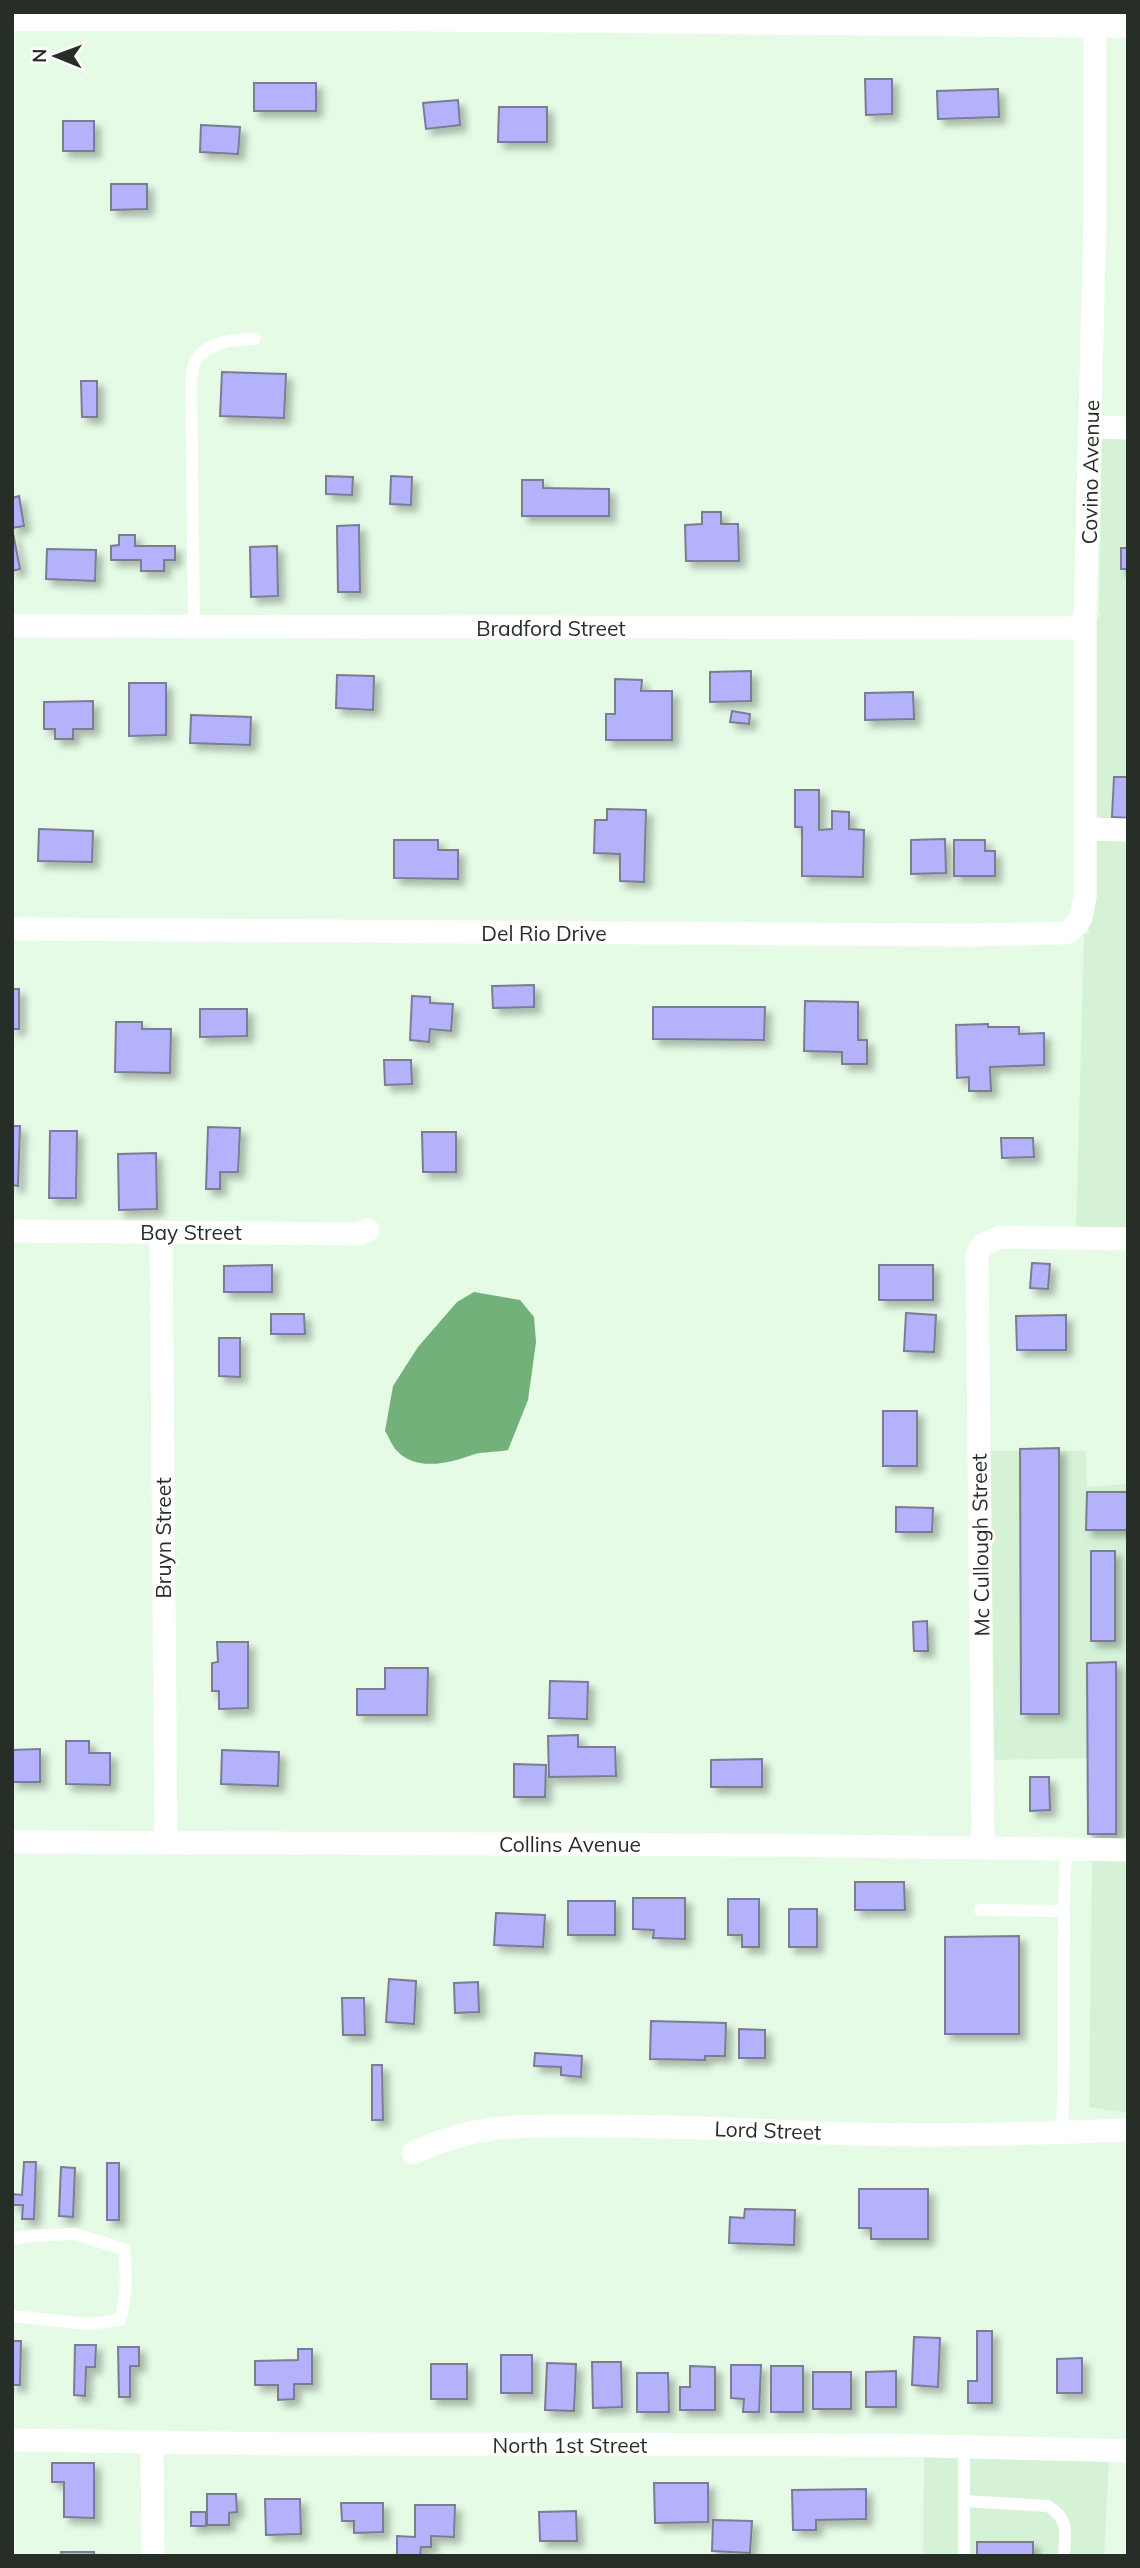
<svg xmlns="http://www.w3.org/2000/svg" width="1140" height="2568" viewBox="0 0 1140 2568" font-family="Mulish,sans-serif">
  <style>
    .built { fill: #d5f2d7 }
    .water { fill: #73b17a }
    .building { fill: #b3b2fb; stroke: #7b7b94; stroke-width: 2; filter: url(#shadow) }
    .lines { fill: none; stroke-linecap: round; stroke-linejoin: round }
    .service { stroke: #fff; stroke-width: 12 }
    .minor { stroke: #fff; stroke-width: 23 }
    .tertiary { stroke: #fff; stroke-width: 28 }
    .labels { text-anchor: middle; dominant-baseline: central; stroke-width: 6; stroke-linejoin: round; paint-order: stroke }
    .street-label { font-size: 21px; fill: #262e27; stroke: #fff }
  </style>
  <defs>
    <filter id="shadow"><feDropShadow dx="6" dy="6" stdDeviation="3.5" flood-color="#0004"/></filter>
  </defs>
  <rect width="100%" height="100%" fill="#e5fbe6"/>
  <g class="built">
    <polygon points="1102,437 1128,438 1128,819 1097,819 1097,619 1101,613 1099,611"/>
    <polygon points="1097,839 1128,840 1128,1229 1076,1229 1084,935 1090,932 1088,929 1092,922 1097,896"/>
    <polygon points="991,1451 1086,1451 1087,1487 1128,1484 1128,1839 1092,1839 1091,1758 994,1760"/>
    <polygon points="1092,1860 1128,1860 1128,2113 1089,2107"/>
    <polygon points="924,2456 1109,2459 1104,2556 923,2556"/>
  </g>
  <path class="water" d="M474,1292l46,8 14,17 2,25 -8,58 -20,50c-10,2 -25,2 -33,4 -24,9 -58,18 -78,-3 -5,-5 -8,-14 -12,-20l8,-45 25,-39 39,-45z"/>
  <g class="building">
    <polygon points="865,79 892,79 892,114 866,115"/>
    <rect x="254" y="83" width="62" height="28"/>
    <polygon points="998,89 999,117 938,119 937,91"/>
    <polygon points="458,100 460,125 426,129 423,103"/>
    <polygon points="499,107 547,107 547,142 498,142"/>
    <rect x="63" y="121" width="31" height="30"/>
    <polygon points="201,125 240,127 238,154 200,152"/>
    <polygon points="111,184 147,184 147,209 111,210"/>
    <polygon points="222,372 286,374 284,418 220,416"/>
    <polygon points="81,381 97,381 97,417 82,417"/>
    <polygon points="326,476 353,477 352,495 326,494"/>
    <polygon points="391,476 412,477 411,505 390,504"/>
    <polygon points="522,480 543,480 543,488 609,489 609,516 522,516"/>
    <polygon points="19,496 24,526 12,528 20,569 12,571 12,498"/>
    <polygon points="702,512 721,512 721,524 738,524 739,561 686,561 685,525 702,524"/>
    <polygon points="359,525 360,592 338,592 337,526"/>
    <polygon points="119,535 135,535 135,546 175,546 175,560 164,560 164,571 141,571 141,560 111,560 111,546 119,545"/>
    <polygon points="277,546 278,596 251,597 250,547"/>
    <rect x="1121" y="548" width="7" height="21"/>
    <polygon points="47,549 96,550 95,581 46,579"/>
    <polygon points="751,671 751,701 710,702 710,672"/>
    <polygon points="337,675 374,676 373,710 336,708"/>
    <polygon points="615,679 642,680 641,691 672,691 672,740 606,740 606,714 615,714"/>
    <polygon points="129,683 166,683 166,735 129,736"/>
    <polygon points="913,692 914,719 865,720 865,693"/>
    <polygon points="93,701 93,729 73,729 73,739 55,739 55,729 44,729 44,702"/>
    <polygon points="732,711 750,714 749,724 730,722"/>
    <polygon points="191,715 251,717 250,745 190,743"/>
    <polygon points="1114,777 1128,777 1128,818 1112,817"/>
    <polygon points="795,790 819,790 819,830 832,829 832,811 849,812 849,829 864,830 863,877 802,876 802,827 795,827"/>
    <polygon points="607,809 646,810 644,882 620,881 620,854 594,853 595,820 607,820"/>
    <polygon points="39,829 93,831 92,862 38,861"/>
    <polygon points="945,839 946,873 911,874 911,840"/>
    <polygon points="394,840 438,840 438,850 458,850 458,879 394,878"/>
    <polygon points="954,840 985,840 985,851 995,851 995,876 954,876"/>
    <polygon points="534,985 534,1007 493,1008 492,986"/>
    <rect x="12" y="989" width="7" height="40"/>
    <polygon points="412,996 430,997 430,1003 453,1004 451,1031 430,1029 429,1042 410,1040"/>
    <polygon points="805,1001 858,1002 858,1040 867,1040 867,1064 842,1064 842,1052 804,1051"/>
    <polygon points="653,1007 765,1007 764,1040 653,1039"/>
    <polygon points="200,1009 247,1009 247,1036 200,1037"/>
    <polygon points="116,1022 142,1022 142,1029 171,1029 170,1073 115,1072"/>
    <polygon points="988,1024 988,1027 1019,1027 1019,1034 1044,1033 1044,1065 990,1067 991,1091 969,1091 969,1077 957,1078 956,1025"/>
    <polygon points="384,1060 411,1060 412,1084 385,1085"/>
    <polygon points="12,1126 20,1126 18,1186 12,1185"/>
    <polygon points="208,1127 240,1128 238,1172 220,1172 220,1189 206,1189"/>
    <polygon points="50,1131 77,1131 76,1198 49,1198"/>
    <polygon points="422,1132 456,1132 456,1172 423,1172"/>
    <polygon points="1001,1138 1033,1138 1034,1157 1002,1158"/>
    <polygon points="156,1153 157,1209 119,1210 118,1154"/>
    <polygon points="1032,1263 1050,1264 1048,1289 1030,1288"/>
    <polygon points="272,1265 272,1292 224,1292 224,1266"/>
    <rect x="879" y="1265" width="54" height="35"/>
    <polygon points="906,1313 936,1315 934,1352 904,1351"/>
    <polygon points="271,1314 304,1314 305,1334 271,1334"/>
    <polygon points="1066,1315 1066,1350 1017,1350 1016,1316"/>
    <polygon points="219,1338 240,1338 240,1377 219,1376"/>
    <rect x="883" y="1411" width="34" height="55"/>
    <polygon points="1059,1448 1059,1714 1021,1714 1020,1449"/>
    <polygon points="1087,1492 1128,1492 1128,1530 1086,1530"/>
    <polygon points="896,1507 933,1508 932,1532 896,1532"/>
    <rect x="1091" y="1551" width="24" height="90"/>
    <polygon points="927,1621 928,1651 914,1651 913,1622"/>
    <polygon points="217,1642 248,1642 248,1708 219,1709 219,1691 212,1691 212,1663 218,1662"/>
    <polygon points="1116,1662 1116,1834 1088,1834 1087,1663"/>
    <polygon points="385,1668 428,1668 427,1715 357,1715 357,1689 385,1689"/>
    <polygon points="550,1681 588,1682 587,1719 549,1718"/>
    <polygon points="578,1735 578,1747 615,1747 616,1776 549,1777 548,1736"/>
    <polygon points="66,1741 89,1741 89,1753 110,1753 110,1785 66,1784"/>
    <polygon points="40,1749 40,1782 12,1782 12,1750"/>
    <polygon points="222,1750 279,1752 278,1786 221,1784"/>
    <polygon points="762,1759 762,1787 711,1787 711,1760"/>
    <polygon points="514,1764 546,1765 545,1797 514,1797"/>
    <polygon points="1030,1777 1049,1777 1050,1810 1030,1811"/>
    <polygon points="855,1882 904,1882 905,1910 855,1910"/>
    <polygon points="633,1898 685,1898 685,1939 653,1938 654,1930 633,1929"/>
    <polygon points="728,1899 759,1899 759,1947 742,1947 742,1935 728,1935"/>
    <rect x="568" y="1901" width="47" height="34"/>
    <rect x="789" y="1909" width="28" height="38"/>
    <polygon points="496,1913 545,1915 543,1947 494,1945"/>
    <polygon points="1019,1936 1019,2034 945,2034 945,1937"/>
    <polygon points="389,1979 416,1981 414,2024 386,2022"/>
    <polygon points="478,1982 479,2012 455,2013 454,1983"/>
    <polygon points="342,1998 364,1998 365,2035 343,2035"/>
    <polygon points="651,2021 726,2023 725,2056 705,2056 705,2060 650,2059"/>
    <polygon points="739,2029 765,2030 765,2058 739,2058"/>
    <polygon points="535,2053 582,2056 581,2077 561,2075 561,2067 534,2066"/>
    <polygon points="372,2065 382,2065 383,2120 372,2120"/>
    <polygon points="24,2162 36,2162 34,2219 22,2219 23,2205 13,2205 13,2194 22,2195"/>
    <rect x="107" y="2163" width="12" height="57"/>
    <polygon points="61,2167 75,2168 73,2217 59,2216"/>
    <polygon points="859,2189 928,2189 928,2239 871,2239 871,2228 859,2228"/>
    <polygon points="745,2209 795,2210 794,2245 729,2243 730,2217 744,2218"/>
    <polygon points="977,2331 992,2331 992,2403 968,2403 968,2381 977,2381"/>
    <polygon points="914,2337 940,2338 938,2387 912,2385"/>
    <polygon points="12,2341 21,2341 20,2385 12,2385"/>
    <polygon points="75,2345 96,2345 95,2367 86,2367 85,2396 74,2395"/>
    <polygon points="118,2347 139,2347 139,2366 130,2366 130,2397 119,2397"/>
    <polygon points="298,2349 312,2349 312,2384 294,2384 294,2399 278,2400 278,2385 255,2385 255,2361 298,2360"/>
    <rect x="501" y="2355" width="31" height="38"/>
    <polygon points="1082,2358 1082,2393 1057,2393 1057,2359"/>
    <polygon points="592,2362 621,2362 622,2407 593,2408"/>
    <polygon points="547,2363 576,2364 574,2411 545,2410"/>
    <rect x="431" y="2364" width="36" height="35"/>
    <polygon points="731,2365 761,2365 759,2412 743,2412 744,2399 731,2398"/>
    <polygon points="690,2366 715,2367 715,2410 680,2410 680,2387 690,2387"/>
    <rect x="771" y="2366" width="32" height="46"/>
    <polygon points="896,2371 896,2407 866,2407 866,2372"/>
    <rect x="813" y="2372" width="38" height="37"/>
    <polygon points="637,2373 668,2373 669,2412 637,2412"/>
    <polygon points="52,2463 94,2463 94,2518 64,2517 64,2482 52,2482"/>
    <polygon points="654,2483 708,2483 708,2522 655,2523"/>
    <polygon points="866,2489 866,2519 816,2520 816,2530 793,2530 792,2490"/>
    <polygon points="207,2494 236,2494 237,2512 229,2513 229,2525 207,2525"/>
    <polygon points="265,2499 300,2499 301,2534 266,2535"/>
    <polygon points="341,2503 383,2503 383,2532 354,2533 354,2521 342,2521"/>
    <polygon points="415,2505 455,2505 454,2537 431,2536 431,2547 421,2547 420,2556 397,2556 397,2536 415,2537"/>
    <polygon points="576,2511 577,2541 540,2541 539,2512"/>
    <rect x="191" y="2512" width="15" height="14"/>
    <polygon points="713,2520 752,2521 750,2553 712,2551"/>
    <rect x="977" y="2542" width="56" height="14"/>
    <polygon points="61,2552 94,2552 94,2556 62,2556"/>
  </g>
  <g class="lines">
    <g class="service">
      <path d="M194,627l-3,-247c2,-7 2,-17 6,-22 14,-17 38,-19 58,-19"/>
      <polyline points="980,1910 1064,1911"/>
      <path d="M1062,2132c4,-94 -1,-189 4,-283"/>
      <path d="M12,2239l19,-3 43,-2 50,15c3,25 3,47 -4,71l-32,4 -76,-8"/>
      <polyline points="964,2447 964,2556"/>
      <path d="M965,2501l83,5c22,14 17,26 16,50"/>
    </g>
    <g class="minor">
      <polyline points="1091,427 1128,428"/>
      <polyline points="12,626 1072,628 1081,623 1085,616"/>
      <polyline points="1085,829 1128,830"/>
      <path d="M12,929l953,6 101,-2c16,-9 16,-20 19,-37v-280l10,-398v-206"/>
      <polyline points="12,1231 358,1234 368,1230"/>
      <polyline points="161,1232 166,1843"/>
      <polyline points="12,1842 756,1845 1128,1850"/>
      <polyline points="983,1847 977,1255 984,1244 1000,1237 1128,1239"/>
      <path d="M413,2153c67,-32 117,-27 188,-27 74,0 149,4 223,7 101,4 203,1 304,-3"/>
      <polyline points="12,2440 288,2444 894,2445 1128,2451"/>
      <polyline points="152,2442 153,2556"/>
    </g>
    <polyline class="tertiary" points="12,17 391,17 1128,24"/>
  </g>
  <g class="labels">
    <g class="street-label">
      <text transform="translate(1090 472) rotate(-89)">Covino Avenue</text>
      <text x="551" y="628">Bradford Street</text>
      <text x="544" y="933">Del Rio Drive</text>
      <text x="191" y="1232">Bay Street</text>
      <text transform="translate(163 1538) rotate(-90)">Bruyn Street</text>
      <text transform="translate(980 1545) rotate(-91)">Mc Cullough Street</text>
      <text x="570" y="1844">Collins Avenue</text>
      <text transform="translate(768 2130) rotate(2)">Lord Street</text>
      <text x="570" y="2445">North 1st Street</text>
    </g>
  </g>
  <rect width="1140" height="2568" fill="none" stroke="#262e27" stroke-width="28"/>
  <g transform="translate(56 56) rotate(271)" stroke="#ffffff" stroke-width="5" paint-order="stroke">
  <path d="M0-5L12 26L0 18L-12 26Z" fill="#262e27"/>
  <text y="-10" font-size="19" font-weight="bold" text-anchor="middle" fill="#262e27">N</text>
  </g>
</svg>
